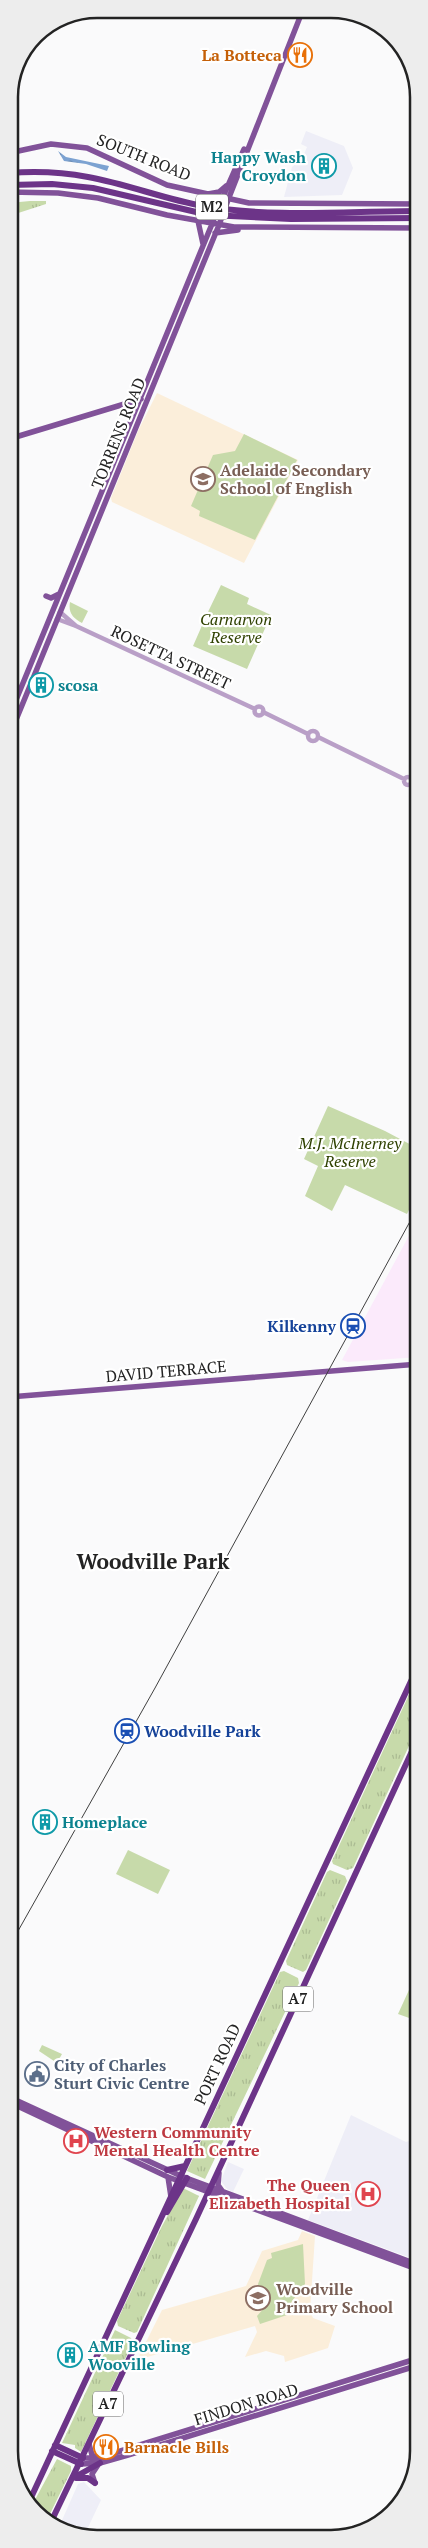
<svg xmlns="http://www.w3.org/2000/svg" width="428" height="2548" font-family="'PT Serif',serif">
<defs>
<pattern id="grass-tufts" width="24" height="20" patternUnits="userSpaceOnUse" patternTransform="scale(1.25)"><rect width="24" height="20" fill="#c7daaa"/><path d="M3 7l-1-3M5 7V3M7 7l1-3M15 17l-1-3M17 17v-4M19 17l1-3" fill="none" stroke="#abbb92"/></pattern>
<pattern id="water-ripples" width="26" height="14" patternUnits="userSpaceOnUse" patternTransform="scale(1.25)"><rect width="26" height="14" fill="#7ca2d1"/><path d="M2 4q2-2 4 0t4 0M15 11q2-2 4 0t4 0" fill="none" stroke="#6584a9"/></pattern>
</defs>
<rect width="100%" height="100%" fill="#fafafb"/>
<path fill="#eeeef7" d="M 306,131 L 344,146 L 353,168 L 342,195 L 284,197 L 292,167 L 302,159 L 307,147 L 301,144 Z
M 351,2115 L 406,2142 L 419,2138 L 419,2261 L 308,2220 Z
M 228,2162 L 244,2169 L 233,2192 L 227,2189 L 221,2181 Z
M 84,2482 L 101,2500 L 84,2536 L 74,2536 L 59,2527 L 78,2484 Z"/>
<path fill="#fbeafb" d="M 419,1217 L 419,1357 L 348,1362 L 342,1360 Z"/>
<path fill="#fbeeda" d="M 157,393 L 298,460 L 244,563 L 112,502 L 111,498 L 138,431 Z
M 302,2231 L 315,2236 L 310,2311 L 313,2318 L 335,2326 L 328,2348 L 285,2362 L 284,2356 L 266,2351 L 245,2357 L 257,2332 L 255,2326 L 137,2360 L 162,2310 L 246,2286 L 262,2251 L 298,2240 Z"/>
<path fill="url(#grass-tufts)" d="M 30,201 L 46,201 L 46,204 L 9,216 L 9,203 Z
M 419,1673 L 419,1724 L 353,1868 L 347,1870 L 333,1864 L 332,1861 Z
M 330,1870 L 345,1876 L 347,1881 L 306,1970 L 303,1972 L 287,1965 L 286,1961 L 327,1872 Z
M 284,1971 L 298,1978 L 299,1983 L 205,2179 L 187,2171 L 280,1972 Z
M 183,2188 L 199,2196 L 137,2332 L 134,2333 L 118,2326 L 117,2321 L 162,2226 Z
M 115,2330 L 131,2338 L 133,2342 L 81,2452 L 75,2448 L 75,2445 L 62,2443 Z
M 57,2459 L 71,2466 L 71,2471 L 47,2520 L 30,2509 Z"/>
<path fill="#c7daaa" d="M 335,12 L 354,12 L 398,39 L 401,46 L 398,52 L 371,25 Z
M 244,434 L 297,460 L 255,540 L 199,516 L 200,511 L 191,506 L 213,455 L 235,451 Z
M 221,585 L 249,598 L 247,604 L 271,615 L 247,669 L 193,646 L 204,621 L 209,623 L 212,617 L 207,614 Z
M 70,602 L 88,611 L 82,623 C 73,618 68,613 70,602 Z
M 328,1106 L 385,1131 L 419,1149 L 419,1190 L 407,1214 L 345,1185 L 332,1211 L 305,1196 L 318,1166 L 304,1159 Z
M 128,1850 L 170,1870 L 158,1894 L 116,1874 Z
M 419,1968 L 419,2018 L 412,2019 L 398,2014 Z
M 42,2045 L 62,2054 L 57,2063 L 39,2051 Z
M 303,2244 L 305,2284 L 286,2309 L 287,2315 L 260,2324 L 257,2316 L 265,2307 L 258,2284 L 267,2260 L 272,2258 L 271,2253 Z"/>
<path fill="url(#water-ripples)" d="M 58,151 L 66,157 L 109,166 L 107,171 L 86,164 L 64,161 Z"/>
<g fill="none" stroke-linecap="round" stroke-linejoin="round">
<path stroke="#b99fc7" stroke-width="4.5" d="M 60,612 L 76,626 L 255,709
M 57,619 L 76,626
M254.5 711a4.5 4.5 0 1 1 9 0a4.5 4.5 0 1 1-9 0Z
M 263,712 L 308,734
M308 736a5 5 0 1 1 10 0a5 5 0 1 1-10 0Z
M 318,737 L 404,779
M404 781a4 4 0 1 1 8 0a4 4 0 1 1-8 0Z"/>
<path stroke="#815299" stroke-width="5.5" d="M 9,153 L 51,144 L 87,148 L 167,185 L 249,203 L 419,204
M 9,192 L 58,193 L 98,198 L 167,215 L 234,227 L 419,228
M 208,194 L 219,192 L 226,186
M 222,199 L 244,149
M 228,200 L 302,12
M 198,221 L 203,244
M 215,233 L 238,230
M 9,439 L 141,399
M 46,596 L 51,598 L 59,594
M 9,717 L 212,224
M 9,737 L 219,225
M 9,1397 L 419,1364
M 9,2097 L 181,2176 L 419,2265
M 9,2102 L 168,2177 L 419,2270
M 219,2173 L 218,2185 L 223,2192
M 168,2177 L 171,2197
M 89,2444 L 92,2455 L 98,2458
M 83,2458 L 98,2458 L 419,2358
M 81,2464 L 100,2463 L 128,2455 L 419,2365
M 95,2483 L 92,2474 L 98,2465"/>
<path stroke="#6c3488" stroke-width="6" d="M 9,173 C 35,171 62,172 88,177 C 127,184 164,199 203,206 C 275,218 347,211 419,211
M 9,185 L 52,184 L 93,188 L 209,215 L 291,219 L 419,218
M 167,2170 L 185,2166
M 167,2212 L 187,2178
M 55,2445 L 83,2458
M 52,2451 L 81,2464
M 75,2477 L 100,2463
M 76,2478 L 88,2478 L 95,2483
M 28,2504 L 419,1664
M 51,2522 L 196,2219 L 419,1736"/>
<path stroke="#404040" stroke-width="1" d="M 9,1947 L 155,1688 L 419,1205"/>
<path stroke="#815299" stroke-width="5.5" d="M 212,224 L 222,199
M 219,225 L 228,200"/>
</g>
<defs>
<symbol id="restaurant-ring" viewBox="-11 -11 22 22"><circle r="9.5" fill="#fff" stroke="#e8710a" stroke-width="1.5"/><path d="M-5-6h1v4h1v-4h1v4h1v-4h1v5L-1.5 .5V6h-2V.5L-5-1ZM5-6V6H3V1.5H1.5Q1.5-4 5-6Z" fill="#e8710a"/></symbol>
<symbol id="building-ring" viewBox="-11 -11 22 22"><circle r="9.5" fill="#fff" stroke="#0f9aa8" stroke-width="1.5"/><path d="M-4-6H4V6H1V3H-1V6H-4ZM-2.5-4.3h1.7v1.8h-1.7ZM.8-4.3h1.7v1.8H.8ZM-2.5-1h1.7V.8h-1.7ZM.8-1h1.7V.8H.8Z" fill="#0f9aa8"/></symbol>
<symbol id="school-ring" viewBox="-11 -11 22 22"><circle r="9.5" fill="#fff" stroke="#8d6e63" stroke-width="1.5"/><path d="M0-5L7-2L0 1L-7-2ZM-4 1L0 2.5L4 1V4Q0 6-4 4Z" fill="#8d6e63"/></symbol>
<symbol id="station-ring" viewBox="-11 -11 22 22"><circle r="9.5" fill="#fff" stroke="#1a4fb4" stroke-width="1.5"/><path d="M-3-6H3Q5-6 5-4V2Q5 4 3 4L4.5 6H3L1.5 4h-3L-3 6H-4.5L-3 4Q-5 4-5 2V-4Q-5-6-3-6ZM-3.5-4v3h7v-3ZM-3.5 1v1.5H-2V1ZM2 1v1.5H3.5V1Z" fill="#1a4fb4"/></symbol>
<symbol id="civic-ring" viewBox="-11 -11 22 22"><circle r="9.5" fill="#fff" stroke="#5c6f8a" stroke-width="1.5"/><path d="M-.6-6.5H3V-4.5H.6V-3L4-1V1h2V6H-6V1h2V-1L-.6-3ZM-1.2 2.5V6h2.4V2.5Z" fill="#5c6f8a"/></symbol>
<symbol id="hospital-ring" viewBox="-11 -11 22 22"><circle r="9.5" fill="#fff" stroke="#e0444e" stroke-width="1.5"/><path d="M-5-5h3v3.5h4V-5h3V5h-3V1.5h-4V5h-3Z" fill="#e0444e"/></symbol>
</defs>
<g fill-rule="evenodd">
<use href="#restaurant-ring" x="286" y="41" width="28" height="28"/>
<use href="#building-ring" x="310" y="152" width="28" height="28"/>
<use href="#school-ring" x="189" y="465" width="28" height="28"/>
<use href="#building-ring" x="27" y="671" width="28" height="28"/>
<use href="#station-ring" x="339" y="1312" width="28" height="28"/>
<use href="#station-ring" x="113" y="1717" width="28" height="28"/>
<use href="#building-ring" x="31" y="1808" width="28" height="28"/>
<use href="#civic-ring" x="23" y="2060" width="28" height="28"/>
<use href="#hospital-ring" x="62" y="2127" width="28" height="28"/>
<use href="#hospital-ring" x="354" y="2180" width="28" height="28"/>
<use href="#school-ring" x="244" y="2284" width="28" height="28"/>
<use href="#building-ring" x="56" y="2341" width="28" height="28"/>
<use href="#restaurant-ring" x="92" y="2433" width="28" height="28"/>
</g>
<g text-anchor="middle" stroke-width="4.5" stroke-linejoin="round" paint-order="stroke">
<g fill="#fff" stroke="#656565" stroke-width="1">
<rect x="196" y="194.5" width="32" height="25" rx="4"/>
<rect x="283" y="1986.5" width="30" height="25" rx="4"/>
<rect x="93" y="2391.5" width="30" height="25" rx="4"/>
</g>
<g font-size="15" font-weight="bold" fill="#232323">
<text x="212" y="212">M2</text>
<text x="298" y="2004">A7</text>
<text x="108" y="2409">A7</text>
</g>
<g font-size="16" font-weight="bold" fill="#c56008" stroke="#fff" text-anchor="end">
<text x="282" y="61">La Botteca</text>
<text x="124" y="2453" text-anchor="start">Barnacle Bills</text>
</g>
<g font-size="16" fill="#232323" stroke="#fff">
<text transform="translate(144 157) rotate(22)" y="6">SOUTH ROAD</text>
<text transform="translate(118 433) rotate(-68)" y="6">TORRENS ROAD</text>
<text transform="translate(171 657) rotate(25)" y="6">ROSETTA STREET</text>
<text transform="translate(166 1371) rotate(-5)" y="6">DAVID TERRACE</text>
<text transform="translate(217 2064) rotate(-65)" y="6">PORT ROAD</text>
<text transform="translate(246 2404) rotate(-17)" y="6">FINDON ROAD</text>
</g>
<g font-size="16" font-weight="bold" fill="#0d838f" stroke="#fff" text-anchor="start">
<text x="306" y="163" text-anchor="end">Happy Wash<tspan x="306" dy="18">Croydon</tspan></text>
<text x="58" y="691">scosa</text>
<text x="62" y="1828">Homeplace</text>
<text x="88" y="2352">AMF Bowling<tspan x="88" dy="18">Wooville</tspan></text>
</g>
<g font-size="16" font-weight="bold" fill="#785e54" stroke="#fff" text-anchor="start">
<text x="220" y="476">Adelaide Secondary<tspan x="220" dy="18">School of English</tspan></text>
<text x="276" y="2295">Woodville<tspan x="276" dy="18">Primary School</tspan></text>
</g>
<g font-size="16" font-style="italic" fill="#2f4100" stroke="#fff">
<text x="236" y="625">Carnarvon<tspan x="236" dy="18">Reserve</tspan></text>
<text x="350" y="1149">M.J. McInerney<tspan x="350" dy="18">Reserve</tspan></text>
</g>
<g font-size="16" font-weight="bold" fill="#164399" stroke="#fff" text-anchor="end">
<text x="336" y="1332">Kilkenny</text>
<text x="144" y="1737" text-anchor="start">Woodville Park</text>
</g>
<g font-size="16" font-weight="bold" fill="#4e5e75" stroke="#fff" text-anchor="start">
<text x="54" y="2071">City of Charles<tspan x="54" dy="18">Sturt Civic Centre</tspan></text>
</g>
<g font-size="16" font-weight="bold" fill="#be3a42" stroke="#fff" text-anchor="start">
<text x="94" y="2138">Western Community<tspan x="94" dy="18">Mental Health Centre</tspan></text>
<text x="350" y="2191" text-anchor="end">The Queen<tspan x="350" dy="18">Elizabeth Hospital</tspan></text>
</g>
<g font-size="21" font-weight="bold" fill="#232323" stroke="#fff">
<text x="153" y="1569">Woodville Park</text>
</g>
</g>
<path d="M0 0H428V2548H0ZM97 18H331A79 79 0 0 1 410 97V2451A79 79 0 0 1 331 2530H97A79 79 0 0 1 18 2451V97A79 79 0 0 1 97 18Z" fill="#ededed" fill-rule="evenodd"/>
<path fill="none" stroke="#232323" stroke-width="2.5" d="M97 18H331A79 79 0 0 1 410 97V2451A79 79 0 0 1 331 2530H97A79 79 0 0 1 18 2451V97A79 79 0 0 1 97 18Z"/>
</svg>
